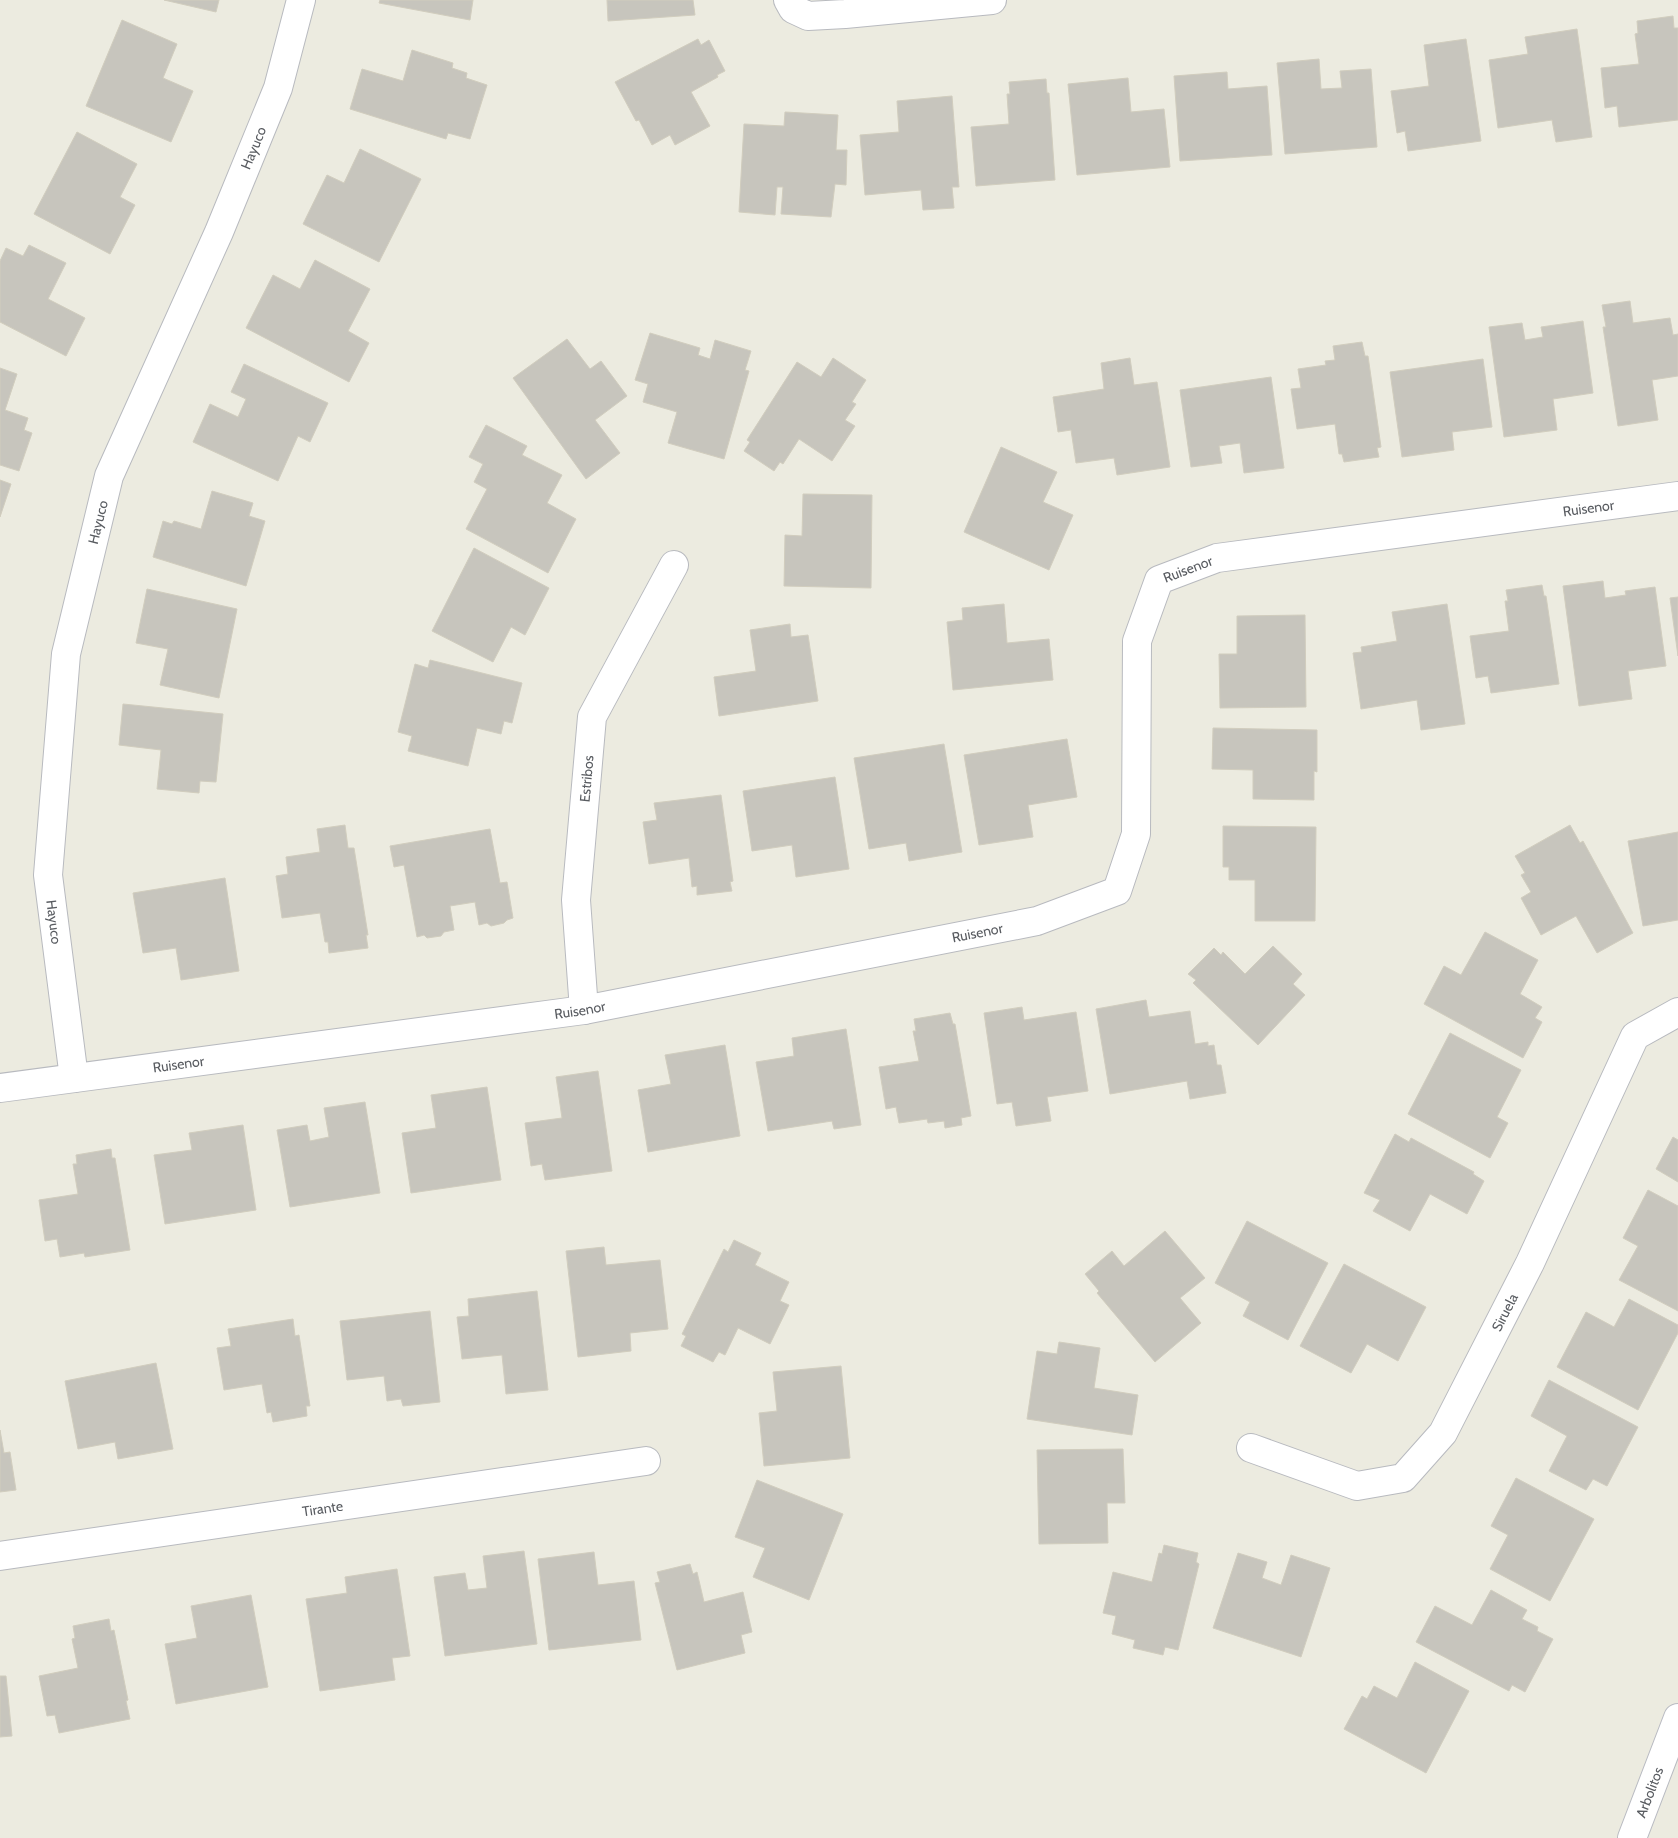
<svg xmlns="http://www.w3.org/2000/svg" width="1678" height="1838" font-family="Cabin,sans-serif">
<rect width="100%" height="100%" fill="#ecebe0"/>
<path fill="#c7c5bd" stroke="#d1cdbe" d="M 164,0 L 219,0 L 216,12 Z
M 380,0 L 473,0 L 470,20 L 379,3 Z
M 607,0 L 693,0 L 695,15 L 608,21 Z
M 1673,16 L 1674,28 L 1678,28 L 1678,120 L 1619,127 L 1617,106 L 1605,108 L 1601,68 L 1639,64 L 1635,34 L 1638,33 L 1637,21 Z
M 122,20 L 177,44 L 163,78 L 193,91 L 171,142 L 86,106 Z
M 1577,29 L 1592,137 L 1556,142 L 1552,120 L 1498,128 L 1489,60 L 1528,54 L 1525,37 Z
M 698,39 L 701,45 L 709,40 L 725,71 L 717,75 L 718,77 L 691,92 L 710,126 L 675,145 L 670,135 L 652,145 L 639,120 L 636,121 L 615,82 Z
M 1466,39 L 1481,141 L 1408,151 L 1405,131 L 1397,133 L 1391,91 L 1429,86 L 1424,45 Z
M 412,50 L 453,63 L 452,68 L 467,73 L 466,78 L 487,85 L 470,139 L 448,133 L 446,139 L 350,109 L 362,69 L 403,81 Z
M 1319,59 L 1321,89 L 1342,88 L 1340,71 L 1371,69 L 1377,147 L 1285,154 L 1277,63 Z
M 1227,72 L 1228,89 L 1267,86 L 1272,155 L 1180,161 L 1174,76 Z
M 1128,78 L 1131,112 L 1164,109 L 1170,167 L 1077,175 L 1068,84 Z
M 1046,79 L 1047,93 L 1049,93 L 1055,180 L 976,186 L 971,127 L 1009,124 L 1007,94 L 1010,94 L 1009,82 Z
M 952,96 L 959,187 L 952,187 L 954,208 L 923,210 L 921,190 L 865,195 L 860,135 L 899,132 L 897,101 Z
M 785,112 L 838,115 L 836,150 L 847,150 L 846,185 L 835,184 L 831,217 L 781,214 L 783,187 L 777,187 L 775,215 L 739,212 L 744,124 L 784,126 Z
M 77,132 L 137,164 L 120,197 L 135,205 L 110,254 L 34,214 Z
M 360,149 L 421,179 L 379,262 L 303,224 L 327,175 L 344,183 Z
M 29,245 L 66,263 L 48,299 L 85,318 L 66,356 L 0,322 L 0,261 L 6,248 L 23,256 Z
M 315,260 L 370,289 L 348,331 L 369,343 L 349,382 L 246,328 L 273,275 L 300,289 Z
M 1630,301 L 1633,323 L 1670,318 L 1673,335 L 1678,334 L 1678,376 L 1652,380 L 1658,420 L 1618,426 L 1603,327 L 1606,327 L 1602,305 Z
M 1583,321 L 1593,393 L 1553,399 L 1557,430 L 1504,437 L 1489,327 L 1522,323 L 1525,340 L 1543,337 L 1541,327 Z
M 650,333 L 700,348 L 698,355 L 710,359 L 715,340 L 751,351 L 745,370 L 749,371 L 724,459 L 668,443 L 677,412 L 643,402 L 648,384 L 635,380 Z
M 567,339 L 590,369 L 601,361 L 627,396 L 595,420 L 620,453 L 586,479 L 513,378 Z
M 1362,342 L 1365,356 L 1368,356 L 1381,447 L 1377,448 L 1379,457 L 1344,462 L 1342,454 L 1339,454 L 1335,424 L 1297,429 L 1291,389 L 1301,388 L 1298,369 L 1326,365 L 1325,361 L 1335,360 L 1333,346 Z
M 833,358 L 866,380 L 852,402 L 856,404 L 845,420 L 855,426 L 832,461 L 799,439 L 783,464 L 780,462 L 774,471 L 744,451 L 750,442 L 747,440 L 797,362 L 821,377 Z
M 1130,358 L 1134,385 L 1157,382 L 1170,467 L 1117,475 L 1114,458 L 1076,463 L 1071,430 L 1058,432 L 1053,397 L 1104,389 L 1101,363 Z
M 1483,359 L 1492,427 L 1452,432 L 1454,450 L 1402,457 L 1390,372 Z
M 244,364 L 328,403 L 310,442 L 298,436 L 278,481 L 193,442 L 210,404 L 238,417 L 246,399 L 231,392 Z
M 0,368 L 17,374 L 5,410 L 28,418 L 24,430 L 32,433 L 19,471 L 0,465 Z
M 1271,377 L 1284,468 L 1244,473 L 1240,443 L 1219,446 L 1222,463 L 1191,467 L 1180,390 Z
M 486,425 L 527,446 L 522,455 L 562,475 L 547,503 L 576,519 L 548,573 L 466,529 L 487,489 L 474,482 L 483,464 L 469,457 Z
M 1001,447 L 1057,472 L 1043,502 L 1073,515 L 1049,570 L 964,532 Z
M 0,480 L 11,484 L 0,517 Z
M 212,491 L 253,503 L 249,516 L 265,521 L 246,586 L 153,557 L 163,521 L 172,524 L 174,521 L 201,529 Z
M 803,494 L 872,495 L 871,588 L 784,586 L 785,535 L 802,536 Z
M 474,548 L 549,588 L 525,635 L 511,627 L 493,662 L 432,631 Z
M 1603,581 L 1605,598 L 1626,595 L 1625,591 L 1655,587 L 1666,666 L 1628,671 L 1632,699 L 1579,706 L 1563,586 Z
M 1542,585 L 1544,596 L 1546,596 L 1559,684 L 1491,693 L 1488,676 L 1476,678 L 1470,636 L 1509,631 L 1505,601 L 1508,601 L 1506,590 Z
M 147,589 L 237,609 L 219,698 L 160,685 L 168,649 L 136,643 Z
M 1678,597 L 1678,656 L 1670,598 Z
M 1004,604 L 1007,643 L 1049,639 L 1053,680 L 953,690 L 947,622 L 963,620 L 962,608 Z
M 1447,604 L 1465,724 L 1421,730 L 1417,700 L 1361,709 L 1353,653 L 1362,652 L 1361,647 L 1397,641 L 1392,612 Z
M 1305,615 L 1306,707 L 1220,708 L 1219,654 L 1237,654 L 1237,616 Z
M 790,624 L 791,637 L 808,635 L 818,701 L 719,716 L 714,677 L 756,671 L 750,630 Z
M 430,660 L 522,683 L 512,723 L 504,721 L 501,734 L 477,728 L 468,766 L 408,751 L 412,736 L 398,732 L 415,664 L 428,668 Z
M 123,704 L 223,714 L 216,782 L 200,781 L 199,793 L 157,789 L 161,750 L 119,745 Z
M 1213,728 L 1317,730 L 1317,772 L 1314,771 L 1314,800 L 1253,799 L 1253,770 L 1212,769 Z
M 1067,739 L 1077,797 L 1028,805 L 1033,837 L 979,845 L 964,755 Z
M 944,744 L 962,852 L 909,861 L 906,843 L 869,849 L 854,758 Z
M 835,777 L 849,869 L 796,877 L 792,845 L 752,851 L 743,791 Z
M 721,795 L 733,881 L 730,882 L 732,891 L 697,895 L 697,886 L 692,887 L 689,858 L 649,864 L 643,822 L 657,820 L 654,803 Z
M 345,825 L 348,848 L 354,848 L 368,935 L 366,935 L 368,948 L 329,953 L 328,942 L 325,942 L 320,913 L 282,918 L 276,876 L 288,874 L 286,857 L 320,852 L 317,829 Z
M 1570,825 L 1580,843 L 1583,841 L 1633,933 L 1597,953 L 1576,916 L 1541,935 L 1521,898 L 1531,892 L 1521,875 L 1525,873 L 1515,856 Z
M 1223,826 L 1316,827 L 1315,921 L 1255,921 L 1255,880 L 1229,880 L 1229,867 L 1223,867 Z
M 490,829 L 500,883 L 507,882 L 513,918 L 507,920 L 504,923 L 491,926 L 487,923 L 479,925 L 475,902 L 450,906 L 454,930 L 444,932 L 441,936 L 427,938 L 424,935 L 417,937 L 404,865 L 394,867 L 390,846 Z
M 1678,832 L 1678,920 L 1643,926 L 1628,841 Z
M 225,878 L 239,971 L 181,980 L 176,948 L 143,953 L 133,893 Z
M 1485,932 L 1538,960 L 1520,994 L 1542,1007 L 1535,1018 L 1542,1022 L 1523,1058 L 1424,1004 L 1444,966 L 1461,975 Z
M 1273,946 L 1302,974 L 1293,984 L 1305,995 L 1258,1045 L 1193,983 L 1196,980 L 1188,974 L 1214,948 L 1221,955 L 1223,952 L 1245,974 Z
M 1146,1000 L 1149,1017 L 1190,1011 L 1195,1044 L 1208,1042 L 1208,1046 L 1214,1045 L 1217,1065 L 1221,1065 L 1226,1093 L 1190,1099 L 1187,1081 L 1110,1094 L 1096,1009 Z
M 1022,1007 L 1024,1020 L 1076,1012 L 1088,1091 L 1047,1097 L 1051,1121 L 1016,1126 L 1012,1102 L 997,1104 L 984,1013 Z
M 950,1013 L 953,1024 L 955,1024 L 971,1116 L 961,1118 L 962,1125 L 945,1128 L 944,1121 L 928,1123 L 927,1119 L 899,1123 L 896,1107 L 886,1109 L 879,1067 L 919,1061 L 913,1031 L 916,1031 L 914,1019 Z
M 846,1029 L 861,1125 L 834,1129 L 832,1121 L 768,1131 L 756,1062 L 794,1056 L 792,1038 Z
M 1450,1033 L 1521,1070 L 1497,1117 L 1508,1123 L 1490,1158 L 1408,1114 Z
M 725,1045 L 740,1136 L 648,1152 L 638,1090 L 671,1084 L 665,1055 Z
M 598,1071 L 612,1171 L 545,1180 L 542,1164 L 531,1166 L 525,1123 L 562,1118 L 556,1077 Z
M 487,1087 L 501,1180 L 411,1193 L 402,1133 L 436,1128 L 431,1095 Z
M 365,1102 L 380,1193 L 290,1207 L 277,1130 L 307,1125 L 310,1141 L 329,1137 L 324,1108 Z
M 243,1125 L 256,1210 L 165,1224 L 154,1155 L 192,1150 L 189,1133 Z
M 1395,1134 L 1409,1142 L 1411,1138 L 1474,1172 L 1473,1174 L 1484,1181 L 1467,1214 L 1430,1194 L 1410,1231 L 1373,1211 L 1380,1200 L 1364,1193 Z
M 1673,1137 L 1678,1140 L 1678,1182 L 1656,1169 Z
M 111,1149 L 112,1158 L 115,1158 L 130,1250 L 85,1257 L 84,1253 L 60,1257 L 57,1239 L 45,1241 L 39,1200 L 78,1194 L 73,1164 L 77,1164 L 76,1155 Z
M 1648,1190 L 1678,1206 L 1678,1311 L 1619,1280 L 1638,1246 L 1623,1238 Z
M 1247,1221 L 1328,1263 L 1288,1340 L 1243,1316 L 1250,1302 L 1215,1283 Z
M 1165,1231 L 1205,1278 L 1180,1298 L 1201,1323 L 1155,1362 L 1097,1293 L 1099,1291 L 1085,1274 L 1112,1251 L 1124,1266 Z
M 734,1240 L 761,1253 L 755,1265 L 789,1282 L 780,1301 L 789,1305 L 770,1344 L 738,1328 L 725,1355 L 719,1352 L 713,1362 L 681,1346 L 686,1336 L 682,1334 L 724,1249 L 728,1252 Z
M 604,1247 L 606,1265 L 660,1260 L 668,1329 L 630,1333 L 631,1351 L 578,1357 L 566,1251 Z
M 1344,1264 L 1426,1307 L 1398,1361 L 1367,1344 L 1351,1373 L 1300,1346 Z
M 537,1291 L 548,1390 L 506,1394 L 502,1355 L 462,1359 L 457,1317 L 469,1316 L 468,1299 Z
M 1629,1299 L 1678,1325 L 1678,1333 L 1638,1410 L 1557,1367 L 1586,1312 L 1614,1327 Z
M 430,1311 L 440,1402 L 403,1406 L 401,1399 L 387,1401 L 384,1376 L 347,1380 L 340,1321 Z
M 293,1319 L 295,1336 L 299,1335 L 310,1406 L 306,1406 L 307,1416 L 273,1422 L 271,1412 L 267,1413 L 262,1384 L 224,1390 L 217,1348 L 231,1346 L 228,1329 Z
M 1059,1342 L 1100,1348 L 1094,1388 L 1138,1395 L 1132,1435 L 1027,1419 L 1037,1351 L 1057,1354 Z
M 156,1363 L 173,1449 L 118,1459 L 115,1442 L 78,1449 L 65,1381 Z
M 841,1366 L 850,1458 L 764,1466 L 759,1413 L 777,1411 L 773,1372 Z
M 1549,1380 L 1638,1427 L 1607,1486 L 1593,1479 L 1586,1490 L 1549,1471 L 1567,1436 L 1531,1416 Z
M 0,1430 L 4,1453 L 10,1452 L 16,1490 L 0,1492 Z
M 1123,1449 L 1125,1503 L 1107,1503 L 1108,1543 L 1039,1544 L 1037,1450 Z
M 1516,1478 L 1594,1519 L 1550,1601 L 1490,1569 L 1508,1535 L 1491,1526 Z
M 757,1480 L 843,1514 L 809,1600 L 753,1577 L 765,1548 L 735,1537 Z
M 1164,1545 L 1198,1553 L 1196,1562 L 1199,1564 L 1178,1650 L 1165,1647 L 1163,1655 L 1133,1648 L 1135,1640 L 1112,1634 L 1116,1616 L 1103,1613 L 1113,1572 L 1152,1582 L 1159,1553 L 1162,1554 Z
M 524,1551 L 537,1644 L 445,1656 L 434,1577 L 465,1573 L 468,1590 L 487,1588 L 483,1556 Z
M 594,1552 L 598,1585 L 634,1581 L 641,1640 L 549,1650 L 538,1559 Z
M 1238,1553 L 1267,1562 L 1262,1578 L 1281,1585 L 1291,1555 L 1330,1568 L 1301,1657 L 1213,1628 Z
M 690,1564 L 693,1574 L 697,1572 L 704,1602 L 743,1592 L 752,1632 L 741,1635 L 745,1653 L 677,1670 L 655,1583 L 660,1582 L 657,1572 Z
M 397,1569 L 410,1656 L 392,1658 L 395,1680 L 320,1691 L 306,1599 L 347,1593 L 345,1577 Z
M 1491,1590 L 1527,1610 L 1522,1619 L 1538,1627 L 1537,1631 L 1553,1639 L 1525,1692 L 1512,1685 L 1509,1691 L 1416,1642 L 1435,1606 L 1472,1625 Z
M 251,1595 L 268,1687 L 176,1704 L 165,1644 L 197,1638 L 191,1606 Z
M 109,1619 L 111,1631 L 114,1630 L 128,1700 L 126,1701 L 130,1719 L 59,1733 L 55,1715 L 47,1716 L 39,1676 L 78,1668 L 72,1639 L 75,1638 L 73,1626 Z
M 1415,1662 L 1469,1691 L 1426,1773 L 1344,1729 L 1362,1696 L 1367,1699 L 1374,1686 L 1397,1698 Z
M 0,1676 L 6,1676 L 12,1736 L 0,1737 Z"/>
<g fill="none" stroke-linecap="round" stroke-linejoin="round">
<defs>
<g id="street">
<path d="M 788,0 L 793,9 L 808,16 L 845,14 L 992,0"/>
<path id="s1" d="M 584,1010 L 576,900 L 592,717 L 674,565"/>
<path id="s2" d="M 74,1078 L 48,875 L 66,654 L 109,476 L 219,232 L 278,88 L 301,0"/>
<path id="s3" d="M 0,1088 L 584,1010 L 1037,921 L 1117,891 L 1136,834 L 1137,641 L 1159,580 L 1217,558 L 1678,496"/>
<path id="s4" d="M 1251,1448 L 1357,1486 L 1403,1478 L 1443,1433 L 1530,1263 L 1635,1036 L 1678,1012"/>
<path id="s5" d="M 0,1556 L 646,1461"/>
</g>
<g id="secondary">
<path id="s6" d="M 1632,1838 L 1678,1718"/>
</g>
</defs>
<use href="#street" stroke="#b8babf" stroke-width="30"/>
<use href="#secondary" stroke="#b9bbc2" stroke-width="30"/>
<use href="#street" stroke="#fff" stroke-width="28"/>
<use href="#secondary" stroke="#fff" stroke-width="28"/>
</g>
<g text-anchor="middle" stroke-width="4" stroke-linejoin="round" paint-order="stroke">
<g font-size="14" fill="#595c61" stroke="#fff">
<text dy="5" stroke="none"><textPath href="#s2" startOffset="968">Hayuco</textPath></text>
<text dy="5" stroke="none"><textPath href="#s3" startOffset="1891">Ruisenor</textPath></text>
<text dy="5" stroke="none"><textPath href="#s2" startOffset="562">Hayuco</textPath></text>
<text dy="5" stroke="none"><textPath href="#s3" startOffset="1485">Ruisenor</textPath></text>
<text dy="5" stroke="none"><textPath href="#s1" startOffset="232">Estribos</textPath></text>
<text transform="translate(54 922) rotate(83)" y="5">Hayuco</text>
<text dy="5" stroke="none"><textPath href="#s3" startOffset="990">Ruisenor</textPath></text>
<text dy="5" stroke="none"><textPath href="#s3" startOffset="585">Ruisenor</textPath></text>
<text dy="5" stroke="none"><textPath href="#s3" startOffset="180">Ruisenor</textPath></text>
<text dy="5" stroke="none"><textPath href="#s4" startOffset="355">Siruela</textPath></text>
<text dy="5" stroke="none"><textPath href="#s5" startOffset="326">Tirante</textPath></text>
<text dy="5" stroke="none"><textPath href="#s6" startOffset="49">Arbolitos</textPath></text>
</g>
</g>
</svg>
